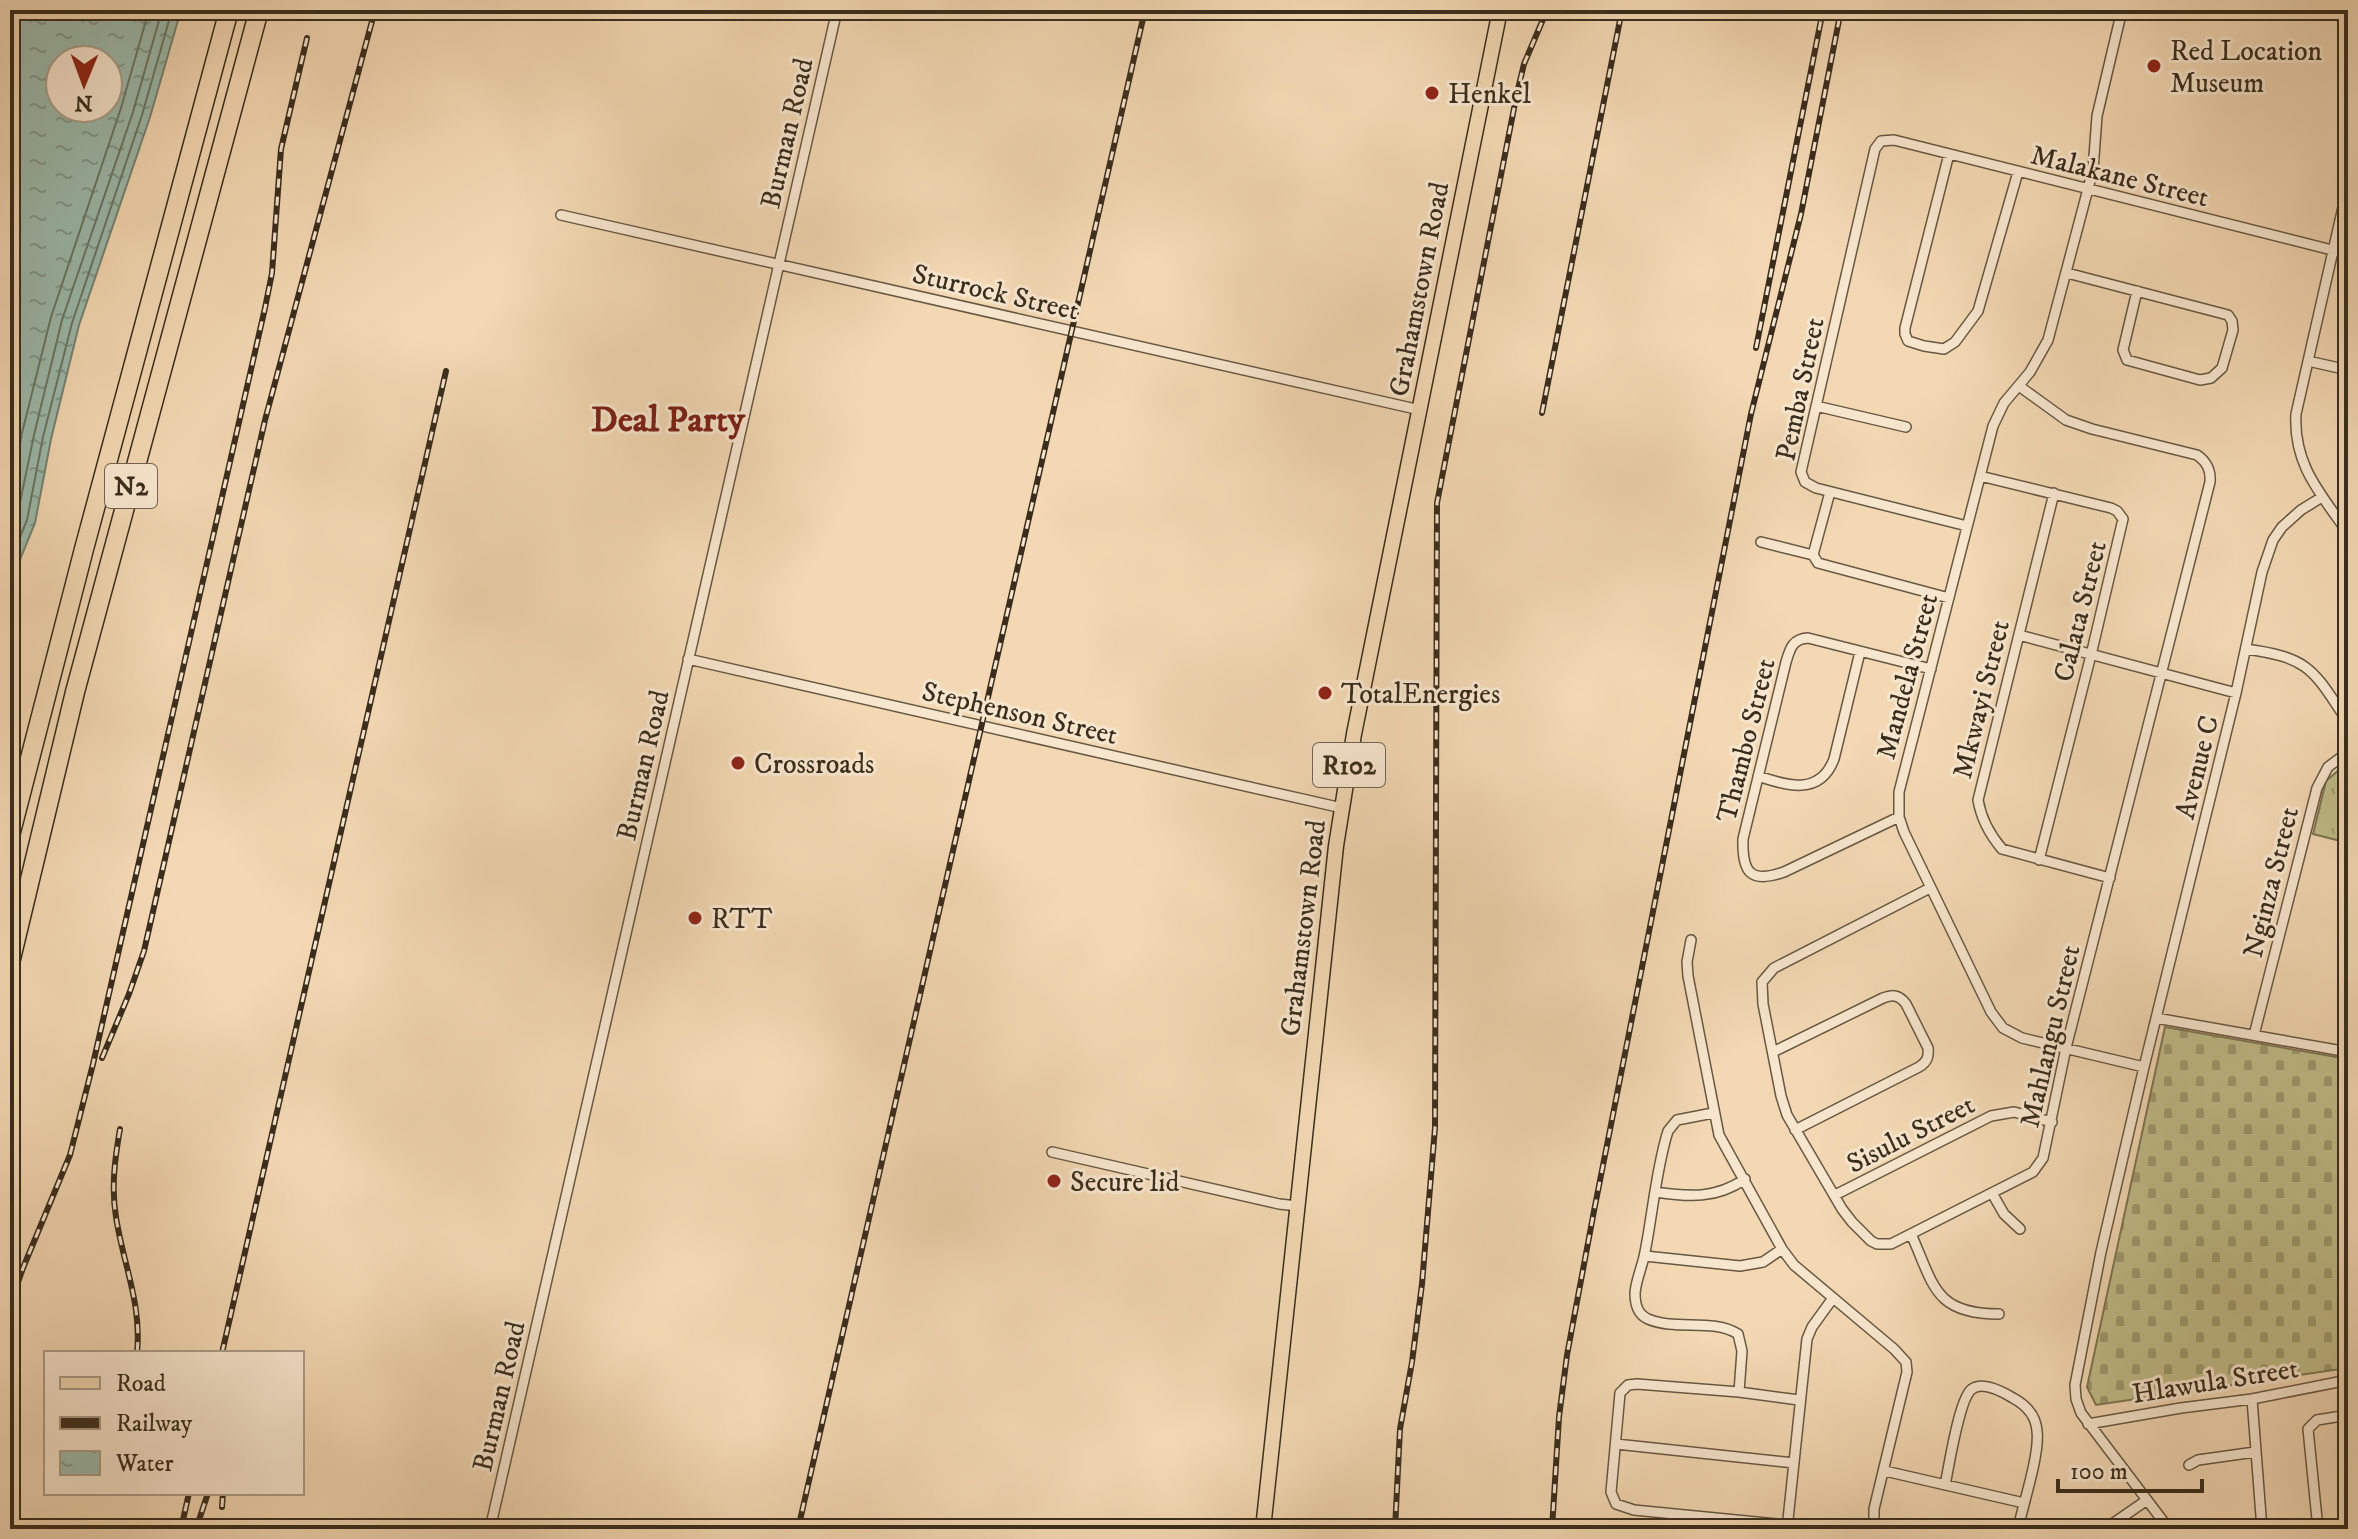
<svg xmlns="http://www.w3.org/2000/svg" width="2358" height="1539" font-family="'IM FELL DW Pica',serif">
<defs>
<pattern id="cemetery-stones" width="16" height="16" patternUnits="userSpaceOnUse" patternTransform="scale(2)"><rect width="16" height="16" fill="#c0bd89"/><path d="M2 7V4a2 2 0 0 1 4 0v3zM10 15v-3a2 2 0 0 1 4 0v3z" fill="#9d9a6f"/></pattern>
<pattern id="park-tufts" width="24" height="20" patternUnits="userSpaceOnUse" patternTransform="scale(2)"><rect width="24" height="20" fill="#c0bd89"/><path d="M3 7l-1-3M5 7V3M7 7l1-3M15 17l-1-3M17 17v-4M19 17l1-3" fill="none" stroke="#9d9a6f"/></pattern>
<pattern id="water-ripples" width="26" height="14" patternUnits="userSpaceOnUse" patternTransform="scale(2)"><rect width="26" height="14" fill="#9bbaac"/><path d="M2 4q2-2 4 0t4 0M15 11q2-2 4 0t4 0" fill="none" stroke="#7f988b"/></pattern>
</defs>
<rect width="100%" height="100%" fill="#f3d8b3"/>
<filter id="stains"><feTurbulence type="fractalNoise" baseFrequency=".0025" numOctaves="4"/><feColorMatrix values="0 0 0 0 .2 0 0 0 0 .09 0 0 0 0 .02 0 0 0 .5 -.17"/></filter>
<radialGradient id="worn" r=".72"><stop offset=".6" stop-color="#630" stop-opacity="0"/><stop offset="1" stop-color="#630" stop-opacity=".3"/></radialGradient>
<path fill="url(#cemetery-stones)" stroke="#7d7553" stroke-width="2" d="M 2165,1027 L 2348,1059 L 2348,1368 L 2096,1405 L 2087,1387 Z"/>
<path fill="url(#park-tufts)" stroke="#7d7553" stroke-width="2" d="M 2348,762 L 2348,843 L 2313,834 L 2326,781 Z"/>
<path fill="url(#water-ripples)" stroke="#748273" stroke-width="2" fill-rule="evenodd" d="M 10,10 L 181,10 L 150,117 L 79,325 L 51,439 L 35,523 L 10,584 ZM 60,60 L 108,60 L 108,108 L 60,108 Z"/>
<g fill="none" stroke-linecap="round" stroke-linejoin="round">
<path stroke="#6a7464" stroke-width="2" d="M 10,493 L 22,433 L 51,317 L 121,108 L 149,10
M 10,536 L 17,517 L 34,435 L 62,320 L 133,112 L 162,10
M 10,562 L 27,520 L 43,437 L 72,323 L 142,115 L 172,10"/>
<defs>
<path id="minor" d="M 2122,10 L 2097,116 L 2093,170 L 2048,340 L 2030,372 L 2004,403 L 1993,426 L 1899,792 L 1899,817 L 1904,832 L 1991,1012 L 2003,1028 L 2022,1038 L 2144,1067
M 2315,10 L 2348,18
M 1949,154 L 1905,328 L 1905,334 L 1908,341 L 1924,346 L 1944,349 L 1955,342 L 1978,311 L 2018,172
M 2348,185 L 2296,414 C 2293,465 2321,494 2348,533
M 561,215 L 1420,410
M 2067,273 L 2228,315 L 2232,321 L 2233,330 L 2222,368 L 2211,378 L 2200,380 L 2127,360 L 2123,350 L 2137,291
M 2308,361 L 2348,370
M 1816,406 L 1906,427
M 1980,476 L 2111,508 L 2117,511 L 2123,519 L 2091,655 L 2039,860
M 1830,492 L 1813,555 L 1818,563 L 1949,598
M 2054,493 L 1978,800 C 1981,818 1991,836 2002,849 L 2110,878
M 1967,526 L 1816,488 L 1805,482 L 1801,472 L 1875,149 L 1881,141 L 1894,140 L 2348,254
M 1761,542 L 1813,555
M 2019,635 L 2236,693
M 2246,649 C 2311,658 2313,670 2348,722
M 688,659 L 1342,808
M 1758,776 C 1787,786 1820,796 1834,759 L 1860,652
M 1899,817 L 1784,872 C 1750,884 1742,872 1743,839 L 1786,662 C 1790,649 1792,639 1808,638 L 1931,669
M 1930,888 L 1774,968 L 1762,982 L 1763,1004 L 1781,1096 L 1787,1115 L 1842,1209 L 1852,1222 L 1871,1241 L 1877,1244 L 1891,1244 L 2033,1172 L 2043,1158 L 2066,1048 L 2210,482 C 2211,470 2207,462 2197,455 L 2092,429 L 2066,420 L 2019,386
M 1691,940 L 1687,962 L 1688,976 L 1719,1135 L 1782,1249 L 1794,1265 L 1894,1349 L 1906,1362 L 1907,1372 L 1874,1509 L 1874,1523 L 1877,1529
M 2156,1018 L 2348,1052
M 2254,1035 L 2317,788 L 2328,767 L 2348,752
M 1773,1052 L 1883,998 C 1893,994 1899,995 1906,1004 L 1928,1048 C 1929,1057 1927,1062 1919,1067 L 1795,1130
M 1713,1113 L 1677,1120 L 1668,1131 C 1656,1169 1653,1212 1645,1252 C 1643,1265 1636,1279 1635,1293 C 1635,1304 1637,1314 1648,1319 C 1676,1331 1713,1318 1738,1334 L 1742,1351 L 1739,1392
M 1052,1152 L 1279,1204 L 1298,1206
M 1656,1192 C 1689,1197 1716,1199 1745,1179
M 1992,1193 L 2004,1214 L 2020,1229
M 1835,1195 L 1991,1116 L 2014,1112 L 2052,1122
M 1911,1234 C 1934,1285 1934,1314 1999,1314
M 1645,1256 L 1740,1266 L 1763,1262 L 1782,1249
M 2252,1399 L 2262,1529
M 2088,1424 L 2181,1408 L 2252,1399 L 2348,1380
M 1616,1444 L 1794,1463
M 2189,1465 L 2198,1460 L 2255,1452
M 1885,1471 L 2024,1503
M 1945,1485 C 1949,1467 1959,1398 1972,1389 C 1983,1381 2003,1392 2013,1398 C 2026,1405 2036,1416 2037,1431 C 2040,1454 2023,1504 2018,1529
M 1787,1525 L 1634,1510 L 1616,1504 L 1611,1492 L 1620,1393 L 1628,1385 L 1637,1384 L 1739,1392 L 1799,1400
M 886,1526 L 899,1529
M 490,1529 L 837,10
M 1787,1529 L 1807,1339 L 1812,1327 L 1833,1298
M 2105,1529 L 2147,1500
M 2169,1529 L 2081,1413 L 2076,1399 L 2075,1385 L 2101,1252 L 2144,1067 L 2236,693 L 2262,572 L 2273,540 L 2282,527 L 2301,510 L 2322,497
M 2318,1529 L 2308,1429 L 2317,1420 L 2348,1415"/>
<path id="primary" d="M 1263,1529 L 1336,846 L 1354,734 L 1500,10"/>
<path id="motorway" d="M 10,836 L 84,549 L 229,10
M 10,963 L 75,692 L 259,10"/>
</defs>
<use href="#minor" stroke="#685842" stroke-width="12"/>
<use href="#primary" stroke="#3a2d1d" stroke-width="17"/>
<use href="#motorway" stroke="#3a2d1d" stroke-width="21"/>
<use href="#minor" stroke="#f7e6ce" stroke-width="9"/>
<use href="#primary" stroke="#f3d8b3" stroke-width="14"/>
<use href="#motorway" stroke="#f3d8b3" stroke-width="18"/>
<defs>
<path id="rail" d="M 1756,348 L 1823,10
M 1542,413 L 1622,10
M 102,1058 L 129,994 L 144,951 L 265,420 L 375,10
M 120,1129 C 115,1158 111,1187 116,1217 C 123,1264 142,1303 137,1353
M 10,1305 L 23,1268 L 70,1155 L 93,1064 L 265,308 L 272,273 L 281,149 L 307,38
M 222,1353 L 446,371
M 222,1507 L 223,1493
M 181,1529 L 189,1493
M 196,1529 L 208,1493
M 798,1529 L 1145,10
M 1395,1529 L 1400,1429 L 1412,1362 L 1422,1284 L 1435,1128 L 1437,503 L 1517,93 L 1524,64 L 1547,10
M 1552,1529 L 1559,1417 L 1567,1355 L 1594,1211 L 1751,414 L 1801,214 L 1841,10"/>
</defs>
<use href="#rail" stroke="#3a2d1d" stroke-width="6"/>
<use href="#rail" stroke="#f7e6ce" stroke-width="3" stroke-dasharray="9" stroke-linecap="butt"/>
</g>
<g fill="#8f2418" stroke="#f7e6ce" stroke-width="3">
<circle cx="2154" cy="66" r="8"/>
<circle cx="1432" cy="93" r="8"/>
<circle cx="1325" cy="693" r="8"/>
<circle cx="738" cy="763" r="8"/>
<circle cx="695" cy="918" r="8"/>
<circle cx="1054" cy="1181" r="8"/>
</g>
<g text-anchor="middle" stroke-width="6" stroke-linejoin="round" paint-order="stroke">
<g fill="#f7e6ce" stroke="#736452" stroke-width="2">
<rect x="105" y="464" width="52" height="44" rx="6"/>
<rect x="1313" y="743" width="72" height="44" rx="6"/>
</g>
<g font-size="26" font-weight="bold" fill="#3a2d1d">
<text x="131" y="495">N2</text>
<text x="1349" y="774">R102</text>
</g>
<g font-size="28" fill="#3a2d1d" stroke="#f7e6ce" text-anchor="start">
<text x="2170" y="60">Red Location<tspan x="2170" dy="32">Museum</tspan></text>
<text x="1448" y="103">Henkel</text>
<text x="1341" y="703">TotalEnergies</text>
<text x="754" y="773">Crossroads</text>
<text x="711" y="928">RTT</text>
<text x="1070" y="1191">Secure lid</text>
</g>
<g font-size="28" fill="#3a2d1d" stroke="#f7e6ce">
<text transform="translate(786 133) rotate(-77)" y="10">Burman Road</text>
<text transform="translate(2120 175) rotate(14)" y="10">Malakane Street</text>
<text transform="translate(1418 289) rotate(-79)" y="10">Grahamstown Road</text>
<text transform="translate(996 291) rotate(13)" y="10">Sturrock Street</text>
<text transform="translate(1799 389) rotate(-78)" y="10">Pemba Street</text>
<text transform="translate(2079 611) rotate(-76)" y="10">Calata Street</text>
<text transform="translate(1906 676) rotate(-75)" y="10">Mandela Street</text>
<text transform="translate(1980 699) rotate(-76)" y="10">Mkwayi Street</text>
<text transform="translate(1020 712) rotate(13)" y="10">Stephenson Street</text>
<text transform="translate(1745 740) rotate(-76)" y="10">Thambo Street</text>
<text transform="translate(642 765) rotate(-77)" y="10">Burman Road</text>
<text transform="translate(2196 767) rotate(-76)" y="10">Avenue C</text>
<text transform="translate(2270 882) rotate(-76)" y="10">Nginza Street</text>
<text transform="translate(1302 928) rotate(-83)" y="10">Grahamstown Road</text>
<text transform="translate(2049 1036) rotate(-77)" y="10">Mahlangu Street</text>
<text transform="translate(1910 1133) rotate(-27)" y="10">Sisulu Street</text>
<text transform="translate(2215 1380) rotate(-9)" y="10">Hlawula Street</text>
<text transform="translate(498 1396) rotate(-77)" y="10">Burman Road</text>
</g>
<g font-size="36" font-weight="bold" fill="#7a1f14" stroke="#f7e6ce">
<text x="668" y="431">Deal Party</text>
</g>
</g>
<rect width="2358" height="1539" fill="none" stroke="#f3d8b3" stroke-width="40"/>
<rect x="12" y="12" width="2334" height="1515" fill="none" stroke="#3a2d1d" stroke-width="4"/>
<rect x="20" y="20" width="2318" height="1499" fill="none" stroke="#3a2d1d" stroke-width="2"/>
<rect x="44" y="1351" width="260" height="144" fill="#f7e6ce" stroke="#ab9c87" stroke-width="2"/>
<rect x="60" y="1377" width="40" height="12" fill="#f3d8b3" stroke="#ab9c87" stroke-width="2"/>
<text x="116" y="1391" font-size="24" fill="#3a2d1d">Road</text>
<rect x="60" y="1417" width="40" height="12" fill="#3a2d1d" stroke="#ab9c87" stroke-width="2"/>
<text x="116" y="1431" font-size="24" fill="#3a2d1d">Railway</text>
<rect x="60" y="1451" width="40" height="24" fill="url(#water-ripples)" stroke="#ab9c87" stroke-width="2"/>
<text x="116" y="1471" font-size="24" fill="#3a2d1d">Water</text>
<g transform="translate(84 84) rotate(181)"><circle r="38" fill="#f7e6ce" stroke="#ab9c87" stroke-width="2"/>
<path d="M0-6L14 30L0 20L-14 30Z" fill="#8f2418"/>
<text y="-12" font-size="22" font-weight="bold" text-anchor="middle" fill="#3a2d1d">N</text>
</g>
<path d="M2058 1479v12h144v-12" fill="none" stroke="#3a2d1d" stroke-width="4"/>
<text x="2070" y="1479" font-size="24" fill="#3a2d1d" stroke="#f7e6ce" stroke-width="6" paint-order="stroke">100 m</text>
<rect width="100%" height="100%" filter="url(#stains)"/>
<rect width="100%" height="100%" fill="url(#worn)"/>
</svg>
